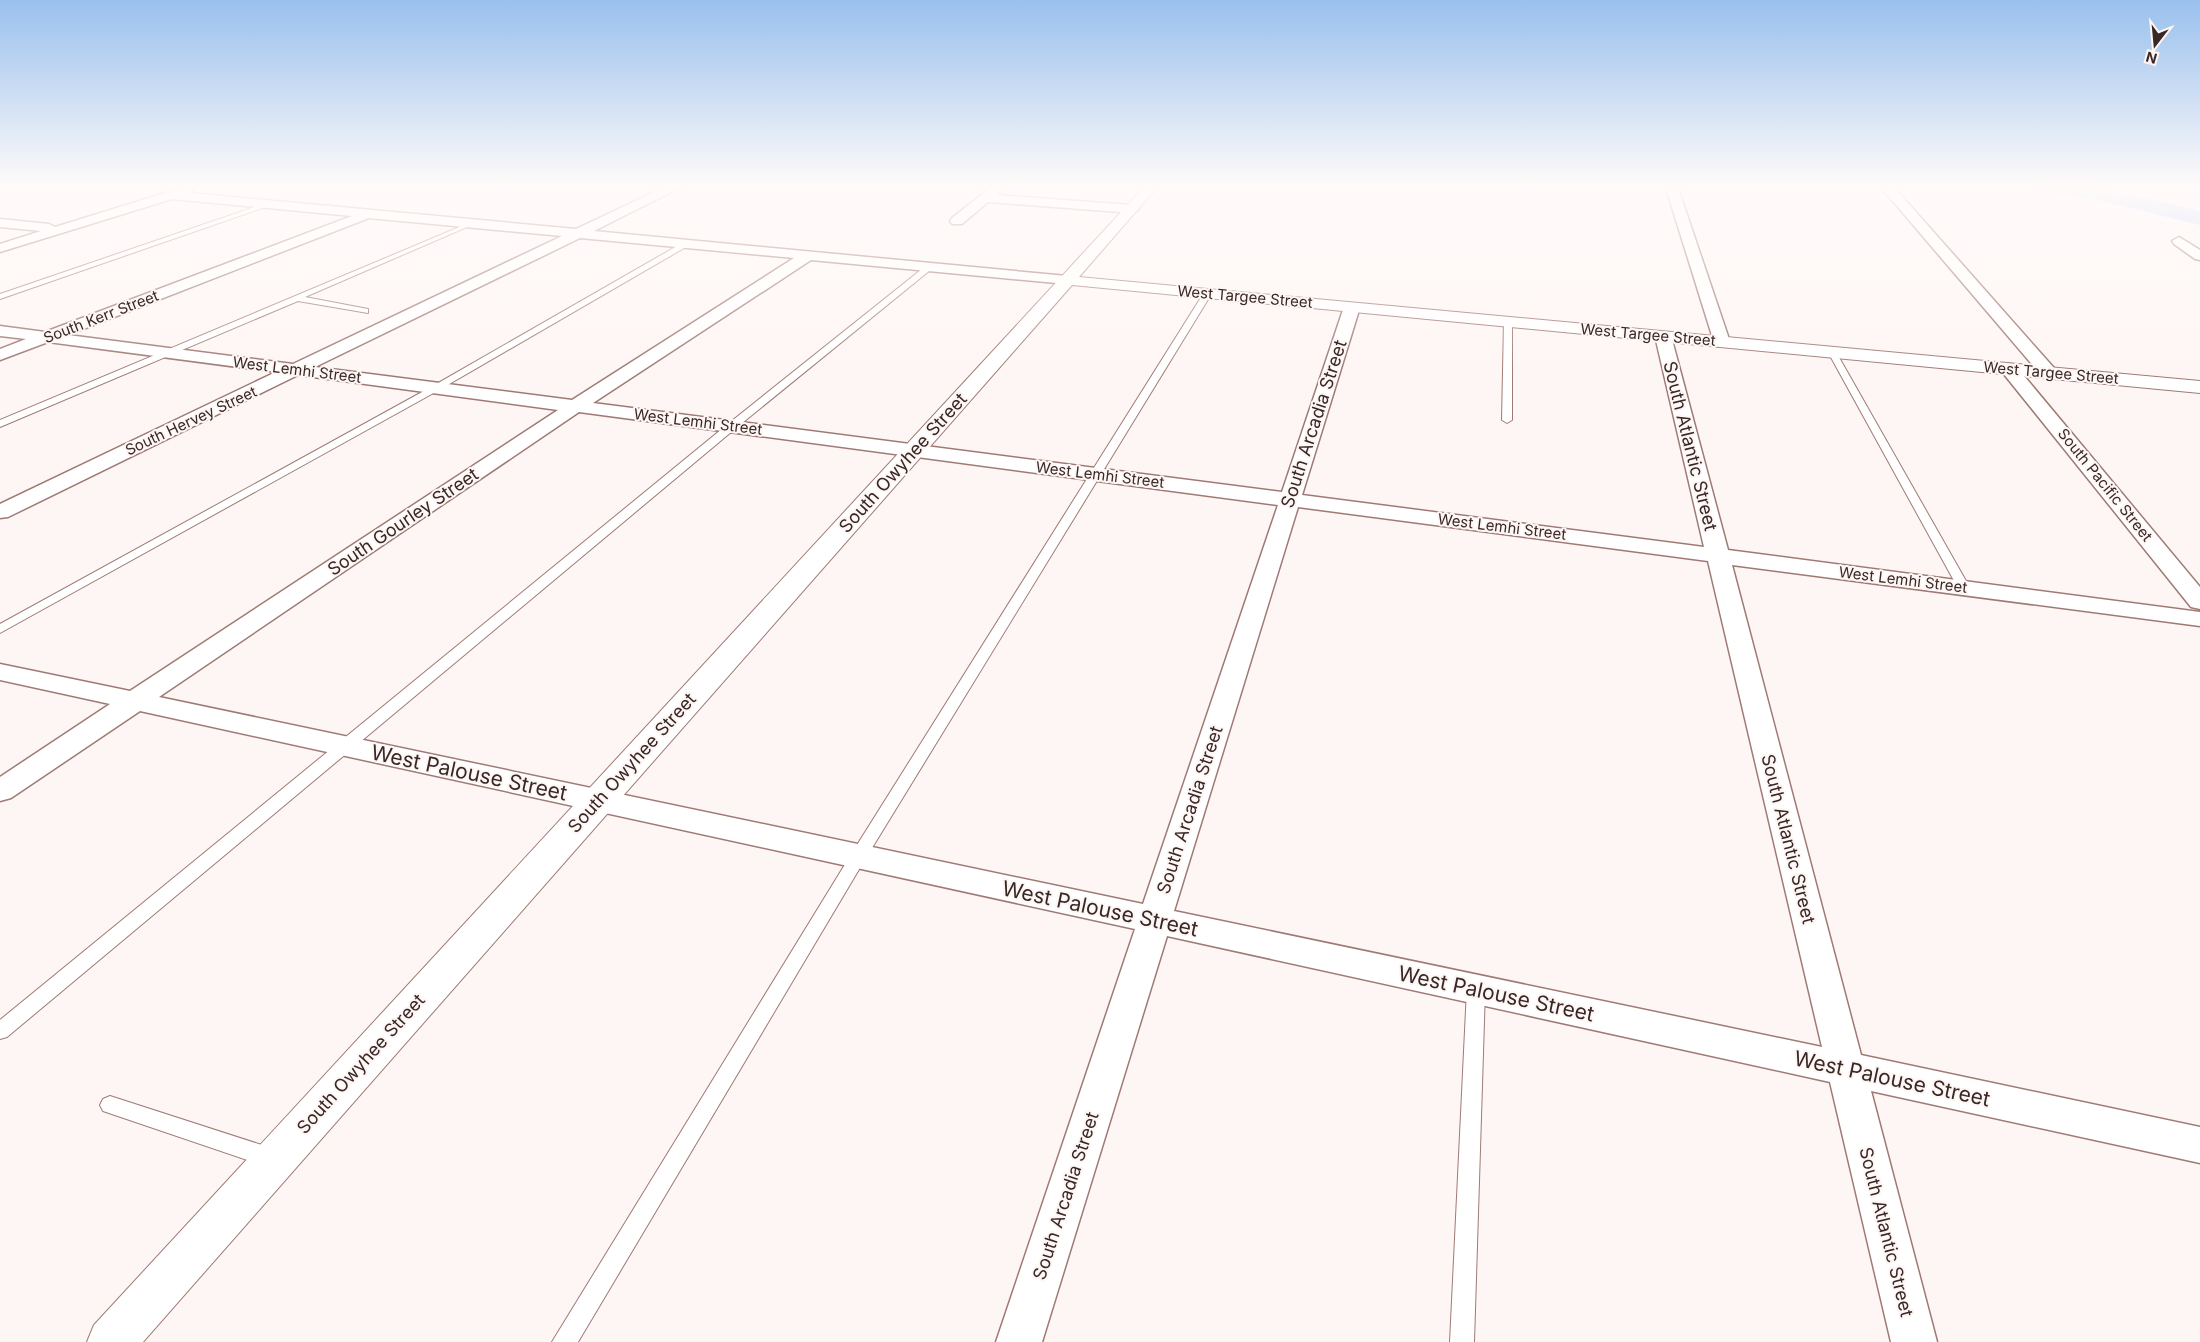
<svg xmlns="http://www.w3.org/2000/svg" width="2200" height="1342" font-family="Inter,sans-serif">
<rect width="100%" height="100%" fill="#fef6f4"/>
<path fill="#c3d3f5" d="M 2009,185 L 2073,185 L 2149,199 L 2200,211 L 2200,225 L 2106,202 Z"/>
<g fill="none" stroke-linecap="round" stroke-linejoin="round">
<defs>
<path id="service" d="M 269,202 L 272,204 L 271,205 L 0,299 L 0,294 Z
M 469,223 L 474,224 L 305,297 L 368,309 L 368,313 L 298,301 L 0,427 L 0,420 Z
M 684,242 L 691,244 L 439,390 L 0,633 L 0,624 L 433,386 Z
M 927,265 L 934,267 L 736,428 L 7,1037 L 0,1039 L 0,1020 L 728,424 Z
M 1205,291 L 1212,293 L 864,861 L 578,1342 L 552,1342 L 852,853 Z
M 1508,318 L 1512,321 L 1512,420 L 1507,423 L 1502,420 L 1504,321 Z
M 1832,349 L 1836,352 L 1970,588 L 1968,591 L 1964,592 L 1958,588 L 1828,352 Z
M 1476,981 L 1483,984 L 1485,989 L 1474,1342 L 1450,1342 L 1467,989 L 1469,984 Z
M 110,1096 L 271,1148 L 279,1151 L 282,1158 L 279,1165 L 271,1168 L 103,1111 L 100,1105 L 103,1099 Z"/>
<path id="minor" d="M 669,185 L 685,185 L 594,231 L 1067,276 L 1072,277 L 1074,280 L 1072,283 L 1067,284 L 811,260 L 593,403 L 1282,492 L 1344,307 L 1346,304 L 1358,304 L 1360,307 L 1302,495 L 1704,547 L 1655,336 L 1657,333 L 1669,333 L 1671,336 L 1728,550 L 2200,612 L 2200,626 L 1732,565 L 1861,1055 L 2200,1127 L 2200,1163 L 1871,1091 L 1937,1342 L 1891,1342 L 1830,1082 L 1167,936 L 1042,1342 L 996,1342 L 1135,929 L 140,711 L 11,798 L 0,801 L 0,777 L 110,704 L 0,680 L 0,664 L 130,691 L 558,410 L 298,375 L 8,517 L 0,518 L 0,504 L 276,372 L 48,342 L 0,360 L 0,349 L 26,339 L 0,336 L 0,326 L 45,332 L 352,216 L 172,199 L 0,252 L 0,244 L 41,231 L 0,227 L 0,219 L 49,224 L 55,227 L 188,186 L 194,190 L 190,193 L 576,229 ZM 369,218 L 562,236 L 293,364 L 68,335 ZM 580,238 L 794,258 L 572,400 L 315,367 ZM 579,412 L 1278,505 L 1143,904 L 159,697 ZM 1298,507 L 1708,561 L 1822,1047 L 1174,911 Z
M 994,185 L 1004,185 L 1005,187 L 997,195 L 1133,205 L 1139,209 L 1133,213 L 988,202 L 962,224 L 952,224 L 950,221 L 952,218 Z
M 1665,185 L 1677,185 L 1730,342 L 1728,346 L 1716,346 L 1714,342 Z
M 1879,185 L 1892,185 L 2054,368 L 2057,372 L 2054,376 L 2042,376 Z
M 2179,237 L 2200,250 L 2200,260 L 2195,259 L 2174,244 L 2172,241 Z
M 2009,364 L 2015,365 L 2200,587 L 2200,609 L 2191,607 L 2003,373 L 2000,369 L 2003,365 Z"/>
<path id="tertiary" d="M 1146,185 L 1159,185 L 1079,277 L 2200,381 L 2200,393 L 1072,285 L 143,1342 L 87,1342 L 94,1325 Z"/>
</defs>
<use href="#service" stroke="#9f7a75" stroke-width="2"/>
<use href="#minor" stroke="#9f7a75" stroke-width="3"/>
<use href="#tertiary" stroke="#9f7a75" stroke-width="2"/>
<use href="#service" fill="#fff" fill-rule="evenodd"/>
<use href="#minor" fill="#fff" fill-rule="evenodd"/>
<use href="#tertiary" fill="#fff" fill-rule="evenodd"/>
</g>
<linearGradient id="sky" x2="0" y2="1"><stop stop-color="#99c0ed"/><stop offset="0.5" stop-color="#fffbfa"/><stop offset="1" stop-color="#fffbfa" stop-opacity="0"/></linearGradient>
<rect width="2200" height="373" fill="url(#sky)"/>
<g text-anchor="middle" stroke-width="4" stroke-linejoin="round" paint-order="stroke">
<g font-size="15" fill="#372826" stroke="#fef6f4">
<text transform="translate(1245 297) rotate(5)" y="5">West Targee Street</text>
<text transform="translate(101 317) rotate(-21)" y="5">South Kerr Street</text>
<text transform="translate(1648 335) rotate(5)" y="5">West Targee Street</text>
<text transform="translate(297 370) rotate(7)" y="5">West Lemhi Street</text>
<text transform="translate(2051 373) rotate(5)" y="5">West Targee Street</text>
<text transform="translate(191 421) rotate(-25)" y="5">South Hervey Street</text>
<text transform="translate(698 422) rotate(7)" y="5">West Lemhi Street</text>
<text transform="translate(1100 475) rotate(7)" y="5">West Lemhi Street</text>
<text transform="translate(2105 485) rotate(51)" y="5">South Pacific Street</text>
<text transform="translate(1502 527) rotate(7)" y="5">West Lemhi Street</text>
<text transform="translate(1903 580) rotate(7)" y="5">West Lemhi Street</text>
</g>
<g font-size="18" fill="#372826" stroke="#fef6f4">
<text transform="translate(1314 424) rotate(-72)" y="6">South Arcadia Street</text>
<text transform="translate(1690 446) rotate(76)" y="6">South Atlantic Street</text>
<text transform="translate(903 463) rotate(-48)" y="6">South Owyhee Street</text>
<text transform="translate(403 522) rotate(-34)" y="6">South Gourley Street</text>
<text transform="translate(632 763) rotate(-48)" y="6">South Owyhee Street</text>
<text transform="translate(1190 810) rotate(-72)" y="6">South Arcadia Street</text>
<text transform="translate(1788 839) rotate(76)" y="6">South Atlantic Street</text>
<text transform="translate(361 1064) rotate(-48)" y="6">South Owyhee Street</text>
<text transform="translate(1066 1196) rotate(-72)" y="6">South Arcadia Street</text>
<text transform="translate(1886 1232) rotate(76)" y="6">South Atlantic Street</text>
</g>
<g font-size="21" fill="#372826" stroke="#fef6f4">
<text transform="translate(469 773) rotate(12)" y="7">West Palouse Street</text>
<text transform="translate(1100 909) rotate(12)" y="7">West Palouse Street</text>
<text transform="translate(1496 994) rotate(12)" y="7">West Palouse Street</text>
<text transform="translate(1892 1079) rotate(12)" y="7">West Palouse Street</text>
</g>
</g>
<g transform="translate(2155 45) rotate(196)" stroke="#fef6f4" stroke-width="4" paint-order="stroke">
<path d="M0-4L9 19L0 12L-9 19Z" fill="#372826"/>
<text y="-8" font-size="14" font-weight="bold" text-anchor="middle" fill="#372826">N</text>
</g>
</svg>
